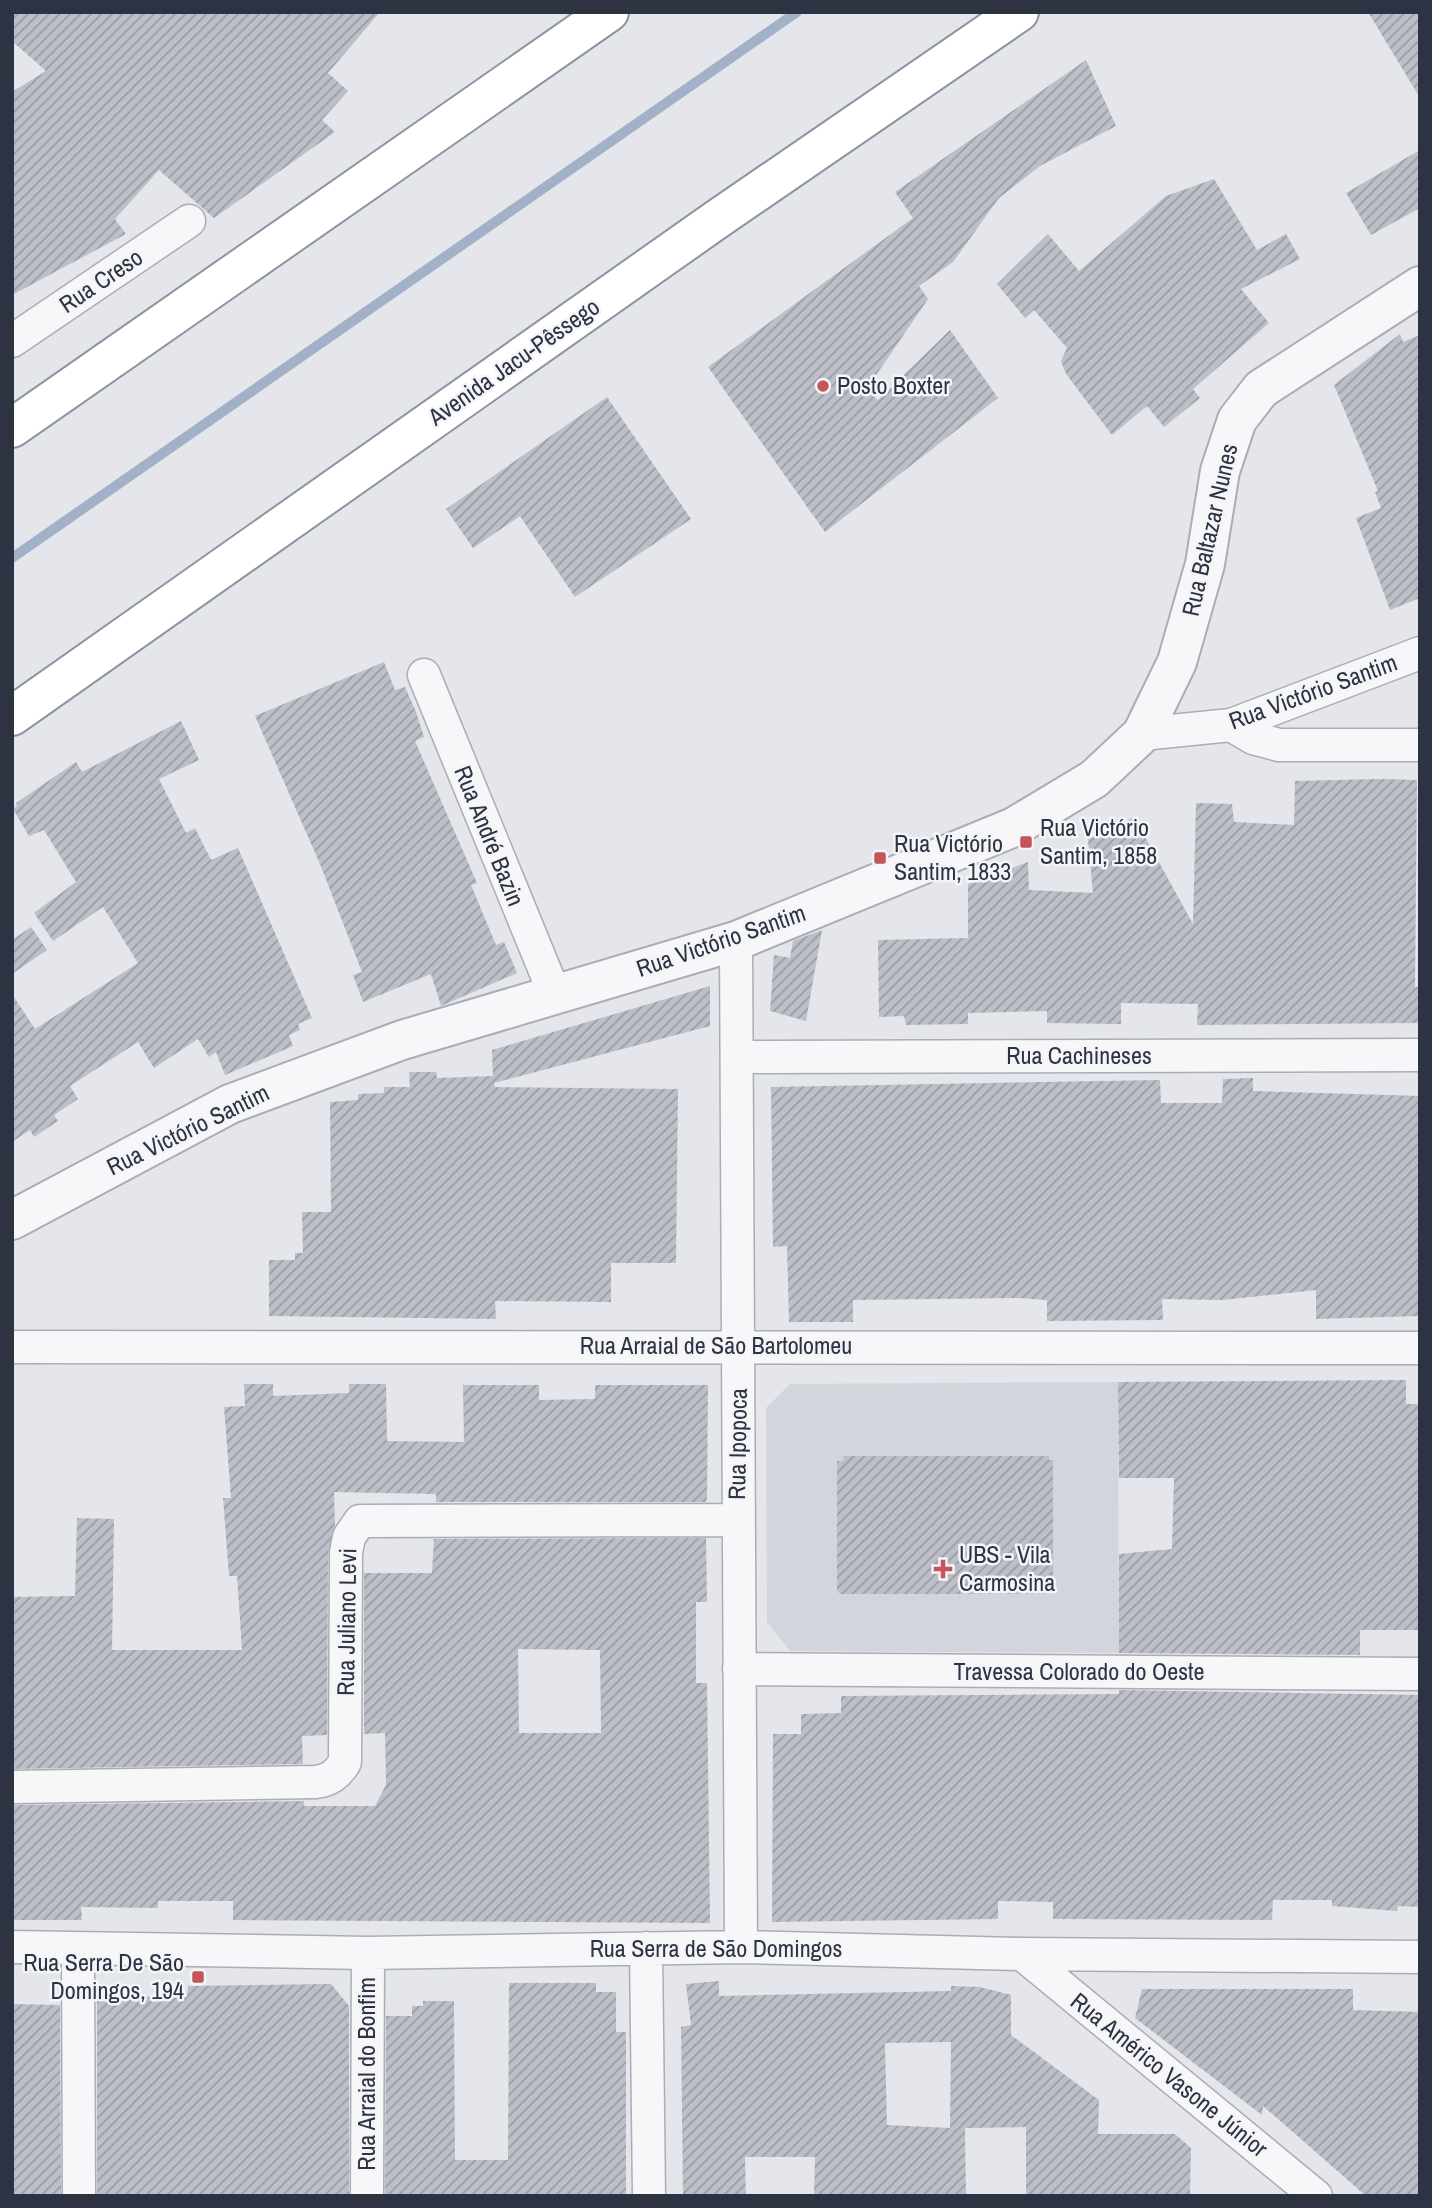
<svg xmlns="http://www.w3.org/2000/svg" width="1432" height="2208" font-family="'Archivo Narrow',sans-serif">
<defs>
<pattern id="building-hatch" width="6" height="6" patternUnits="userSpaceOnUse" patternTransform="scale(1.75)"><rect width="6" height="6" fill="#bcbfc7"/><path d="M-1 1l2-2M0 6l6-6M5 7l2-2" fill="none" stroke="#999ca3"/></pattern>
</defs>
<rect width="100%" height="100%" fill="#e4e6eb"/>
<path fill="#d3d5dd" d="M 1118,1382 L 1119,1653 L 790,1651 L 767,1622 L 766,1408 L 790,1384 Z"/>
<g fill="none" stroke-linecap="round" stroke-linejoin="round">
<path stroke="#a3b1c8" stroke-width="10" d="M 12,558 L 797,12"/>
</g>
<path fill="url(#building-hatch)" fill-rule="evenodd" d="M 12,12 L 380,12 L 328,73 L 348,91 L 322,120 L 335,132 L 214,218 L 159,170 L 115,219 L 126,234 L 12,295 L 12,92 L 46,71 L 12,41 Z
M 1368,12 L 1420,12 L 1420,98 Z
M 1086,60 L 1116,126 L 1040,166 L 999,198 L 953,262 L 919,286 L 928,299 L 866,390 L 878,400 L 950,330 L 998,398 L 825,532 L 708,367 L 913,218 L 895,192 Z
M 1420,150 L 1420,208 L 1371,235 L 1346,193 Z
M 1214,179 L 1257,250 L 1286,234 L 1300,259 L 1241,289 L 1269,323 L 1193,389 L 1200,398 L 1164,427 L 1147,406 L 1112,435 L 1066,374 L 1061,361 L 1067,348 L 1034,310 L 1025,318 L 997,284 L 1048,234 L 1079,271 L 1166,196 Z
M 1400,334 L 1403,342 L 1420,335 L 1420,598 L 1390,610 L 1356,518 L 1381,508 L 1375,492 L 1378,491 L 1334,385 Z
M 607,397 L 691,519 L 575,597 L 520,516 L 473,548 L 446,509 Z
M 384,662 L 395,690 L 405,687 L 416,712 L 424,737 L 415,741 L 477,883 L 471,885 L 496,945 L 504,942 L 517,973 L 441,1006 L 431,974 L 363,1002 L 353,975 L 362,972 L 320,864 L 255,716 Z
M 181,721 L 199,760 L 159,779 L 186,833 L 195,828 L 211,860 L 238,848 L 312,1018 L 298,1024 L 300,1030 L 289,1035 L 293,1046 L 225,1075 L 216,1052 L 209,1057 L 198,1039 L 154,1068 L 138,1042 L 70,1086 L 78,1099 L 54,1115 L 58,1121 L 34,1137 L 30,1130 L 12,1142 L 12,994 L 35,1029 L 138,963 L 103,907 L 53,941 L 34,913 L 76,882 L 44,830 L 29,836 L 13,809 L 17,806 L 16,803 L 76,762 L 82,772 Z
M 1379,779 L 1417,780 L 1415,987 L 1420,987 L 1420,1023 L 1197,1025 L 1198,1004 L 1121,1003 L 1121,1024 L 1047,1023 L 1047,1011 L 968,1013 L 968,1024 L 906,1025 L 904,1016 L 879,1017 L 878,940 L 968,938 L 968,884 L 1028,862 L 1029,890 L 1093,893 L 1088,839 L 1134,817 L 1193,924 L 1196,803 L 1232,804 L 1234,822 L 1294,825 L 1295,781 Z
M 31,927 L 47,950 L 12,974 L 12,940 Z
M 822,930 L 806,1021 L 770,1011 L 774,955 L 790,958 L 793,941 Z
M 710,986 L 710,1026 L 494,1083 L 495,1087 L 678,1089 L 676,1263 L 611,1263 L 611,1302 L 495,1301 L 496,1319 L 269,1316 L 269,1260 L 295,1260 L 295,1253 L 303,1253 L 302,1212 L 331,1212 L 330,1102 L 358,1100 L 358,1094 L 384,1093 L 384,1087 L 410,1087 L 409,1072 L 436,1072 L 437,1078 L 493,1076 L 492,1050 Z
M 1253,1078 L 1253,1091 L 1420,1096 L 1420,1316 L 1316,1319 L 1316,1290 L 1223,1300 L 1162,1299 L 1163,1320 L 1047,1321 L 1047,1300 L 1018,1298 L 853,1300 L 853,1322 L 789,1322 L 787,1246 L 773,1247 L 771,1087 L 1160,1080 L 1161,1103 L 1222,1103 L 1223,1079 Z
M 1406,1380 L 1406,1404 L 1420,1404 L 1420,1630 L 1360,1630 L 1360,1655 L 1119,1653 L 1119,1554 L 1172,1549 L 1174,1478 L 1119,1478 L 1118,1382 Z
M 244,1384 L 273,1384 L 273,1396 L 349,1393 L 349,1384 L 386,1384 L 387,1441 L 464,1442 L 463,1385 L 539,1385 L 539,1400 L 595,1399 L 595,1385 L 708,1385 L 707,1498 L 706,1502 L 436,1502 L 436,1494 L 334,1492 L 335,1525 L 328,1553 L 327,1735 L 302,1736 L 303,1764 L 12,1769 L 12,1597 L 75,1596 L 77,1518 L 114,1519 L 112,1650 L 242,1650 L 237,1576 L 229,1576 L 223,1498 L 231,1498 L 224,1407 L 245,1406 Z
M 844,1456 L 1049,1456 L 1049,1460 L 1053,1460 L 1053,1590 L 1050,1594 L 840,1594 L 837,1590 L 837,1461 L 843,1461 Z
M 706,1538 L 707,1602 L 696,1602 L 696,1683 L 707,1683 L 710,1923 L 233,1920 L 233,1901 L 158,1901 L 158,1908 L 81,1907 L 82,1920 L 12,1920 L 12,1805 L 304,1801 L 304,1806 L 375,1806 L 386,1785 L 385,1733 L 364,1734 L 364,1573 L 432,1573 L 434,1539 ZM 518,1649 L 600,1650 L 601,1733 L 519,1733 Z
M 1119,1690 L 1420,1695 L 1420,1907 L 1398,1906 L 1397,1911 L 1332,1906 L 1332,1900 L 1273,1900 L 1272,1920 L 1053,1919 L 1053,1902 L 998,1901 L 998,1919 L 772,1922 L 773,1734 L 801,1734 L 801,1714 L 841,1713 L 841,1696 L 1119,1694 Z
M 719,1981 L 719,1996 L 951,1991 L 951,1986 L 980,1987 L 1011,1995 L 1011,2035 L 1099,2100 L 1098,2134 L 1175,2134 L 1191,2148 L 1190,2196 L 1026,2196 L 1026,2127 L 965,2128 L 966,2196 L 814,2196 L 815,2157 L 745,2157 L 746,2196 L 683,2196 L 681,2027 L 691,2025 L 686,1984 ZM 951,2042 L 950,2128 L 887,2125 L 885,2043 Z
M 509,1983 L 596,1983 L 596,1992 L 616,1992 L 616,2032 L 626,2032 L 626,2194 L 385,2196 L 386,2016 L 412,2016 L 412,2006 L 423,2006 L 423,2001 L 454,2001 L 455,2160 L 508,2160 Z
M 331,1984 L 349,2006 L 349,2196 L 97,2196 L 97,1988 L 134,1987 L 134,1996 L 187,1997 L 188,1986 Z
M 1142,1989 L 1353,1989 L 1353,2010 L 1420,2012 L 1420,2196 L 1366,2196 L 1263,2106 L 1262,2115 L 1135,2018 Z
M 12,2004 L 60,2005 L 61,2196 L 12,2196 Z"/>
<g fill="none" stroke-linecap="round" stroke-linejoin="round">
<defs>
<path id="minor" d="M 12,341 L 189,221
M 424,675 L 555,995
M 1231,725 L 1253,738 L 1279,745 L 1420,745
M 1142,734 L 1231,725 L 1420,653
M 736,941 L 741,1947
M 739,1057 L 1420,1055
M 12,1347 L 1420,1348
M 739,1669 L 1420,1674
M 12,1787 L 316,1782 C 330,1780 337,1775 345,1762 L 346,1553 L 349,1537 L 360,1521 L 737,1520
M 12,1947 L 368,1953 L 741,1947 L 1022,1954 L 1420,1957
M 646,1948 L 649,2196
M 78,1949 L 79,2196
M 1022,1954 L 1316,2196
M 367,2196 L 368,1953"/>
<path id="tertiary" d="M 12,1220 L 230,1104 L 402,1040 L 736,941 L 1014,827 L 1094,779 L 1142,734 L 1177,662 L 1205,564 L 1220,471 L 1237,420 L 1261,389 L 1420,286"/>
<path id="trunk" d="M 12,428 L 609,12
M 12,716 L 716,220 L 1019,12"/>
</defs>
<use href="#minor" stroke="#a9adb5" stroke-width="35"/>
<use href="#tertiary" stroke="#a9adb5" stroke-width="42"/>
<use href="#trunk" stroke="#8d93a0" stroke-width="42"/>
<use href="#minor" stroke="#f7f7f9" stroke-width="32"/>
<use href="#tertiary" stroke="#f7f7f9" stroke-width="38"/>
<use href="#trunk" stroke="#fff" stroke-width="38"/>
</g>
<g fill="#c4555b" stroke="#f4f5f8" stroke-width="2.5">
<circle cx="823" cy="386" r="7"/>
<rect x="1019" y="835" width="14" height="14" rx="3.5"/>
<rect x="873" y="851" width="14" height="14" rx="3.5"/>
<path d="M939.5 1558.5h7v7h7v7h-7v7h-7v-7h-7v-7h7z"/>
<rect x="191" y="1970" width="14" height="14" rx="3.5"/>
</g>
<g text-anchor="middle" stroke-width="5" stroke-linejoin="round" paint-order="stroke">
<g font-size="24" fill="#2d3342" stroke="#f4f5f8">
<text transform="translate(101 281) rotate(-34)" y="8">Rua Creso</text>
<text transform="translate(514 362) rotate(-35)" y="8">Avenida Jacu-Pêssego</text>
<text transform="translate(1210 530) rotate(-77)" y="8">Rua Baltazar Nunes</text>
<text transform="translate(1313 692) rotate(-20)" y="8">Rua Victório Santim</text>
<text transform="translate(489 836) rotate(68)" y="8">Rua André Bazin</text>
<text transform="translate(721 941) rotate(-19)" y="8">Rua Victório Santim</text>
<text x="1079" y="1064">Rua Cachineses</text>
<text transform="translate(188 1130) rotate(-26)" y="8">Rua Victório Santim</text>
<text x="716" y="1354">Rua Arraial de São Bartolomeu</text>
<text transform="translate(738 1444) rotate(-89)" y="8">Rua Ipopoca</text>
<text transform="translate(347 1622) rotate(-89)" y="8">Rua Juliano Levi</text>
<text x="1079" y="1680">Travessa Colorado do Oeste</text>
<text x="716" y="1957">Rua Serra de São Domingos</text>
<text transform="translate(367 2074) rotate(-90)" y="8">Rua Arraial do Bonfim</text>
<text transform="translate(1169 2075) rotate(39)" y="8">Rua Américo Vasone Júnior</text>
</g>
<g font-size="24" fill="#2d3342" stroke="#f4f5f8" text-anchor="start">
<text x="837" y="394">Posto Boxter</text>
<text x="1040" y="836">Rua Victório<tspan x="1040" dy="28">Santim, 1858</tspan></text>
<text x="894" y="852">Rua Victório<tspan x="894" dy="28">Santim, 1833</tspan></text>
<text x="959" y="1563">UBS - Vila<tspan x="959" dy="28">Carmosina</tspan></text>
<text x="184" y="1971" text-anchor="end">Rua Serra De São<tspan x="184" dy="28">Domingos, 194</tspan></text>
</g>
</g>
<rect width="1432" height="2208" fill="none" stroke="#2d3342" stroke-width="28"/>
</svg>
